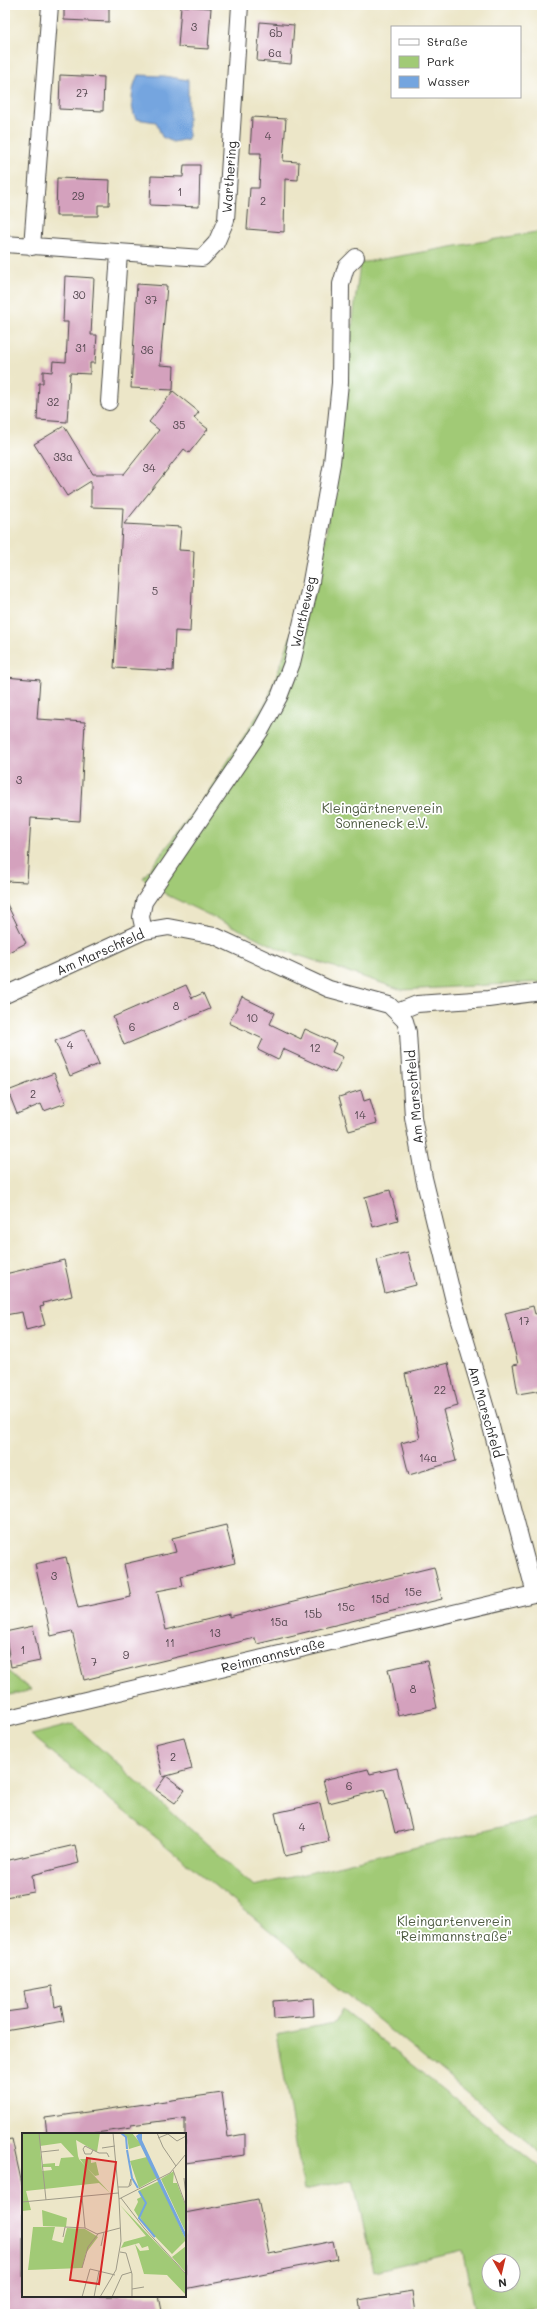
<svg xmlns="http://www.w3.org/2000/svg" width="547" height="2319" font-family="Mali,sans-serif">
<rect width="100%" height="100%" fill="#fff"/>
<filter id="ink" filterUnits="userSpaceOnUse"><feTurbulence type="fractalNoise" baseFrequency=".025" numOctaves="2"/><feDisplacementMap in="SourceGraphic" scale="8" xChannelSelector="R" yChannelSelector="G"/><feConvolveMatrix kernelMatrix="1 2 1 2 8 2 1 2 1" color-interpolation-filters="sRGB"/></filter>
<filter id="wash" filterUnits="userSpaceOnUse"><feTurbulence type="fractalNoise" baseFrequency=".012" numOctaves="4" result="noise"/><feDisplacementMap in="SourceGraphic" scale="16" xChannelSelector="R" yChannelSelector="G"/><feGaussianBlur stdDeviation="0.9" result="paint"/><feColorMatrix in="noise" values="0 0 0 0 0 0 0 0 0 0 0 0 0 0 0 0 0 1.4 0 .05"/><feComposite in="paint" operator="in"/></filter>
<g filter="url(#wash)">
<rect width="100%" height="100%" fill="#ece6c8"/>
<path fill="#a1ca76" stroke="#667a50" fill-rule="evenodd" d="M 542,231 L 542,982 L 402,990 L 280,949 L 167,895 L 143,878 L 205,797 L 268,699 L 325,543 L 360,263 Z
M 5,1669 L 31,1690 L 5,1696 Z
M 73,1724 L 254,1886 L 542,1817 L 542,2154 L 31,1735 Z
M 342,2009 L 542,2169 L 542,2309 L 514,2314 L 476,2314 L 462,2250 L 374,2271 L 353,2180 L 304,2190 L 277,2034 L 334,2023 ZM 489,2261 L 513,2261 L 513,2285 L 489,2285 Z"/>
<path fill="#74a5df" stroke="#506885" d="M 138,75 L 164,76 L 188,80 L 188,139 L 173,142 L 162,137 L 156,122 L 136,119 C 129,107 132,87 138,75 Z"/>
<g id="blocks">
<path fill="#d4a1bd" d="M 64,5 L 109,5 L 109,22 L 64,20 Z
M 181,6 L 211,8 L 208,49 L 178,47 Z
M 260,22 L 294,25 L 291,64 L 257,61 Z
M 60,75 L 104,77 L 103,111 L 59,109 Z
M 252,117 L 286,119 L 283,161 L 299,162 L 298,180 L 285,179 L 284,232 L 247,229 L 250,188 L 259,188 L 261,153 L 250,153 Z
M 184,165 L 200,165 L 199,207 L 150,205 L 151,176 L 183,177 Z
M 57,178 L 110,180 L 109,205 L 98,205 L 98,216 L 56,216 Z
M 65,276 L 94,278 L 91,335 L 97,335 L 95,363 L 90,363 L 90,374 L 70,373 L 67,422 L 37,420 L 39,383 L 43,383 L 43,371 L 52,372 L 53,361 L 66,362 L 68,322 L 63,322 Z
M 137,284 L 167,286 L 160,365 L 174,366 L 173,390 L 131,388 Z
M 173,391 L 199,412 L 194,418 L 208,429 L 189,453 L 184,449 L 124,524 L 181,527 L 179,550 L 194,551 L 190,632 L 175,631 L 173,671 L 114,668 L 123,508 L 91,507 L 91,481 L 67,496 L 34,444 L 64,426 L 93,474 L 124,474 L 159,430 L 149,422 Z
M 5,677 L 40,680 L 37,719 L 85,722 L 80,821 L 31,818 L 27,882 L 5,881 Z
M 5,900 L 26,943 L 5,954 Z
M 186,985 L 192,998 L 203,993 L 210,1009 L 124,1045 L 113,1017 Z
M 242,997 L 275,1013 L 270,1024 L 301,1039 L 305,1029 L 336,1043 L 332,1052 L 343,1057 L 335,1073 L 283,1049 L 278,1060 L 258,1050 L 263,1039 L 229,1023 Z
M 84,1029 L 99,1064 L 70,1076 L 55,1041 Z
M 54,1073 L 66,1103 L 44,1111 L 41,1104 L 17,1114 L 8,1091 Z
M 361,1090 L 364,1101 L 370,1099 L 377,1123 L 349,1131 L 339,1097 Z
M 390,1190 L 398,1220 L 373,1227 L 365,1197 Z
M 408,1252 L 416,1285 L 385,1293 L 377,1260 Z
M 64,1260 L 72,1296 L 43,1303 L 44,1306 L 40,1307 L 45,1325 L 26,1330 L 22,1312 L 5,1315 L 5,1274 Z
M 533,1306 L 535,1314 L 539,1313 L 542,1328 L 542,1390 L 518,1394 L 513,1365 L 518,1364 L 505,1313 Z
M 448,1363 L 458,1406 L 443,1410 L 456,1461 L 409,1475 L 401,1443 L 420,1438 L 405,1374 Z
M 226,1525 L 235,1563 L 181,1576 L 183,1586 L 157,1591 L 166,1630 L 229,1614 L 229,1617 L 434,1567 L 442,1599 L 257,1644 L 255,1638 L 84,1680 L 72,1631 L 51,1636 L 35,1564 L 66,1557 L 78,1608 L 131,1597 L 124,1564 L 176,1552 L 172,1538 Z
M 33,1626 L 40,1661 L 11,1667 L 5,1632 Z
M 427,1661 L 437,1708 L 398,1716 L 388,1669 Z
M 184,1737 L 192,1769 L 163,1777 L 155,1744 Z
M 397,1768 L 412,1829 L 395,1833 L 384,1789 L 329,1803 L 323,1780 L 368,1769 L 370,1774 Z
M 166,1776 L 185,1790 L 175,1803 L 156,1790 Z
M 320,1803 L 329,1841 L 302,1847 L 303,1852 L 285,1856 L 275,1813 Z
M 75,1845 L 79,1863 L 32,1875 L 34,1892 L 5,1897 L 5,1861 Z
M 52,1986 L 55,2007 L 61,2005 L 64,2021 L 5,2031 L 5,2012 L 27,2009 L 24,1991 Z
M 313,1998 L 314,2016 L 274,2019 L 273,2001 Z
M 222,2093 L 228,2137 L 245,2134 L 245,2155 L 185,2163 L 185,2118 L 131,2125 L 131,2128 L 89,2134 L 47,2134 L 45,2118 Z
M 12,2139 L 23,2189 L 23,2296 L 159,2296 L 162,2311 L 157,2312 L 158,2314 L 9,2314 L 5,2296 L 5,2140 Z
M 258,2199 L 269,2254 L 333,2241 L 337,2259 L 185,2289 L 185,2213 Z
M 412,2291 L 415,2314 L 361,2314 L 359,2300 Z"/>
</g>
</g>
<g filter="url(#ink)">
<use href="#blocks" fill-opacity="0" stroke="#484743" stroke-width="1"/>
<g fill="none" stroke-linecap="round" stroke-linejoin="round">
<defs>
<path id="street" d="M 5,244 L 202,258 L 216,243 L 226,220 L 240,5
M 32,247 L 50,5
M 109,402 L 119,253
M 144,931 L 141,917 L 144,902 L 261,730 L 279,697 L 292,663 L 310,587 L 332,463 L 340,383 L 341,284 L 346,267 L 356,257
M 5,995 L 144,931 L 168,927 L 215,936 L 329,989 L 389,1005 L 405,1021 L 408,1032 L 413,1117 L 424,1178 L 454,1301 L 489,1419 L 535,1594
M 397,1012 L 417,1004 L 488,999 L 542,992
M 5,1719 L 542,1592"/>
</defs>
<use href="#street" stroke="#484743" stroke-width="18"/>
<use href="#street" stroke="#fff" stroke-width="16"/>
</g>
</g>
<g text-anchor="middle" stroke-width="3.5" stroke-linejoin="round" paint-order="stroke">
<g font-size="11" fill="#554850">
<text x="194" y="31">3</text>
<text x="276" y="37">6b</text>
<text x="275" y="57">6a</text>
<text x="82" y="97">27</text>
<text x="268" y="140">4</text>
<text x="180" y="196">1</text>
<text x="78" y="200">29</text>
<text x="263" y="205">2</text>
<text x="79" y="299">30</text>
<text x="151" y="304">37</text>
<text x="81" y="352">31</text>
<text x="147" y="354">36</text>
<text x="53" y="406">32</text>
<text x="179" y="429">35</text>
<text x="63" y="461">33a</text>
<text x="149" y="472">34</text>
<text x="155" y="595">5</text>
<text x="19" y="784">3</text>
<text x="176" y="1010">8</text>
<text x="252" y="1022">10</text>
<text x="132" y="1031">6</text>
<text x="70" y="1049">4</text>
<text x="315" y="1052">12</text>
<text x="33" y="1098">2</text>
<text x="360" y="1119">14</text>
<text x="524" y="1325">17</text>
<text x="440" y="1394">22</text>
<text x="428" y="1462">14a</text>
<text x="54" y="1580">3</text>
<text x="413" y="1596">15e</text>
<text x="380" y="1603">15d</text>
<text x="346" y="1611">15c</text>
<text x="313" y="1618">15b</text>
<text x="279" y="1626">15a</text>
<text x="215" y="1637">13</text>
<text x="170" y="1647">11</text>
<text x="23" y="1654">1</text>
<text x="126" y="1659">9</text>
<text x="94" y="1666">7</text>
<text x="413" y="1693">8</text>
<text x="173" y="1761">2</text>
<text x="349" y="1790">6</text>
<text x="302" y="1831">4</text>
</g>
<g font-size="13" fill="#2b2b2b" stroke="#fff">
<text transform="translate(229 177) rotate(-86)" y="5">Warthering</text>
<text transform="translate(303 612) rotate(-77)" y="5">Wartheweg</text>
<text transform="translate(100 952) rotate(-24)" y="5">Am Marschfeld</text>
<text transform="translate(414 1097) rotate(-95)" y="5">Am Marschfeld</text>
<text transform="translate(486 1412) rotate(74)" y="5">Am Marschfeld</text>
<text transform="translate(273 1655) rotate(-14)" y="5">Reimmannstraße</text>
</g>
<g font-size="13" fill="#4e5b42" stroke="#fff">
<text x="382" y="813">Kleingärtnerverein<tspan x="382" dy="15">Sonneneck e.V.</tspan></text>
<text x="454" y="1926">Kleingartenverein<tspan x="454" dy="15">"Reimmannstraße"</tspan></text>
</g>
</g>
<g transform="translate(22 2133)">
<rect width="164" height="164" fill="#ece6c8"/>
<path d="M 0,0 L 78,0 L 75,19 L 54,7 L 56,23 L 57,26 L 63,33 L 58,26 L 69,26 L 69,30 L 74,29 L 77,42 L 73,43 L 65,35 L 88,60 L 77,50 L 4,58 L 9,77 L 0,78 ZM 39,10 L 52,24 L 39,25 L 37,33 L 33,33 L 33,30 L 21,31 L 21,34 L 29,34 L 30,37 L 20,38 L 18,13 ZM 99,0 L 110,0 L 120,12 L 107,16 L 105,4 ZM 125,24 L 135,45 L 117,55 L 108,28 ZM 152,38 L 151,50 L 155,50 L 164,74 L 164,100 L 139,46 ZM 137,48 L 164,107 L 150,121 L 124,94 L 118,84 L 121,77 L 117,85 L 112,77 L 116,69 L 115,66 L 119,64 L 116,58 ZM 98,72 L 164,141 L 164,162 L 145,142 L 122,141 L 113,111 L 118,118 L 127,117 L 126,113 L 120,115 L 117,110 L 99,115 L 102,109 L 124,103 ZM 20,77 L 45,85 L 44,94 L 21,93 ZM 11,94 L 33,94 L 30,107 L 41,110 L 45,95 L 63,96 L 76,104 L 64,120 L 60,135 L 6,137 ZM 164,113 L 164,140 L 150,124 Z" fill="#a1ca76" fill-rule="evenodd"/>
<path d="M 118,0 L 120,0 L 120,7 L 164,101 L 164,107 L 114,3 Z" fill="#74a5df"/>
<path fill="none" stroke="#74a5df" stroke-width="2" d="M 99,0 L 104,4 L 105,16M 105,17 L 110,45 L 116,55M 117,58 L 124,70 L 117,85 L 133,104"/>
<path fill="none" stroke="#9f9b89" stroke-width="1" d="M 17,0 L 24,67M 91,0 L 97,66M 135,0 L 141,14 L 154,33M 136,5 L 146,1 L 155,8 L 164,3M 80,15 L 93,13M 71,17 L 69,21 L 63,21 L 61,16 L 63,13 L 77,20 L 85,20 L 87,24M 19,19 L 37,17M 151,37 L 164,73M 162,45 L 164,63M 96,54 L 106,54 L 109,52 L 109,46 L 107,53M 60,64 L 63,95M 99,65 L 122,95 L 164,141M 97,66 L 148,40 L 164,21M 0,69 L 96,60M 41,104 L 43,94 L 63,95 L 75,101 L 98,95M 79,113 L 82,99M 98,119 L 104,120 L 110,141 L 110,164M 60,135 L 66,114 L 76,101M 110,156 L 122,154M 60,164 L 68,136 L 93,142M 72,164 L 77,138M 78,164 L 94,137 L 99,108 L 97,66M 90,164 L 100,142 L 110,139"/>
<path fill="#d62828" fill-opacity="0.15" stroke="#d62828" stroke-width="2" d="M 65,25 L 94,29 L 77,151 L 48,147 Z"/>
<rect width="164" height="164" fill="none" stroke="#2b2b2b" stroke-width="2"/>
</g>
<rect width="547" height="2319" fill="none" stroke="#fff" stroke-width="20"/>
<rect x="391" y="26" width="130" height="72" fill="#ffffff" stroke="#aaaaaa"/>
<rect x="399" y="39" width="20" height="6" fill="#ffffff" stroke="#aaaaaa"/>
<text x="427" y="46" font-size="12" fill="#2b2b2b">Straße</text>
<rect x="399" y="56" width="20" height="12" fill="#a1ca76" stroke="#aaaaaa"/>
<text x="427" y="66" font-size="12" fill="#2b2b2b">Park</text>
<rect x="399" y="76" width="20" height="12" fill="#74a5df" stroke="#aaaaaa"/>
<text x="427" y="86" font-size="12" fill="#2b2b2b">Wasser</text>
<g transform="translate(501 2273) rotate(172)"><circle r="19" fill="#ffffff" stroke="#aaaaaa"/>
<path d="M0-3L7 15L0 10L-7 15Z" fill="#c8321e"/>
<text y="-6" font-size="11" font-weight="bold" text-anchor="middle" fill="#2b2b2b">N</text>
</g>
</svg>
